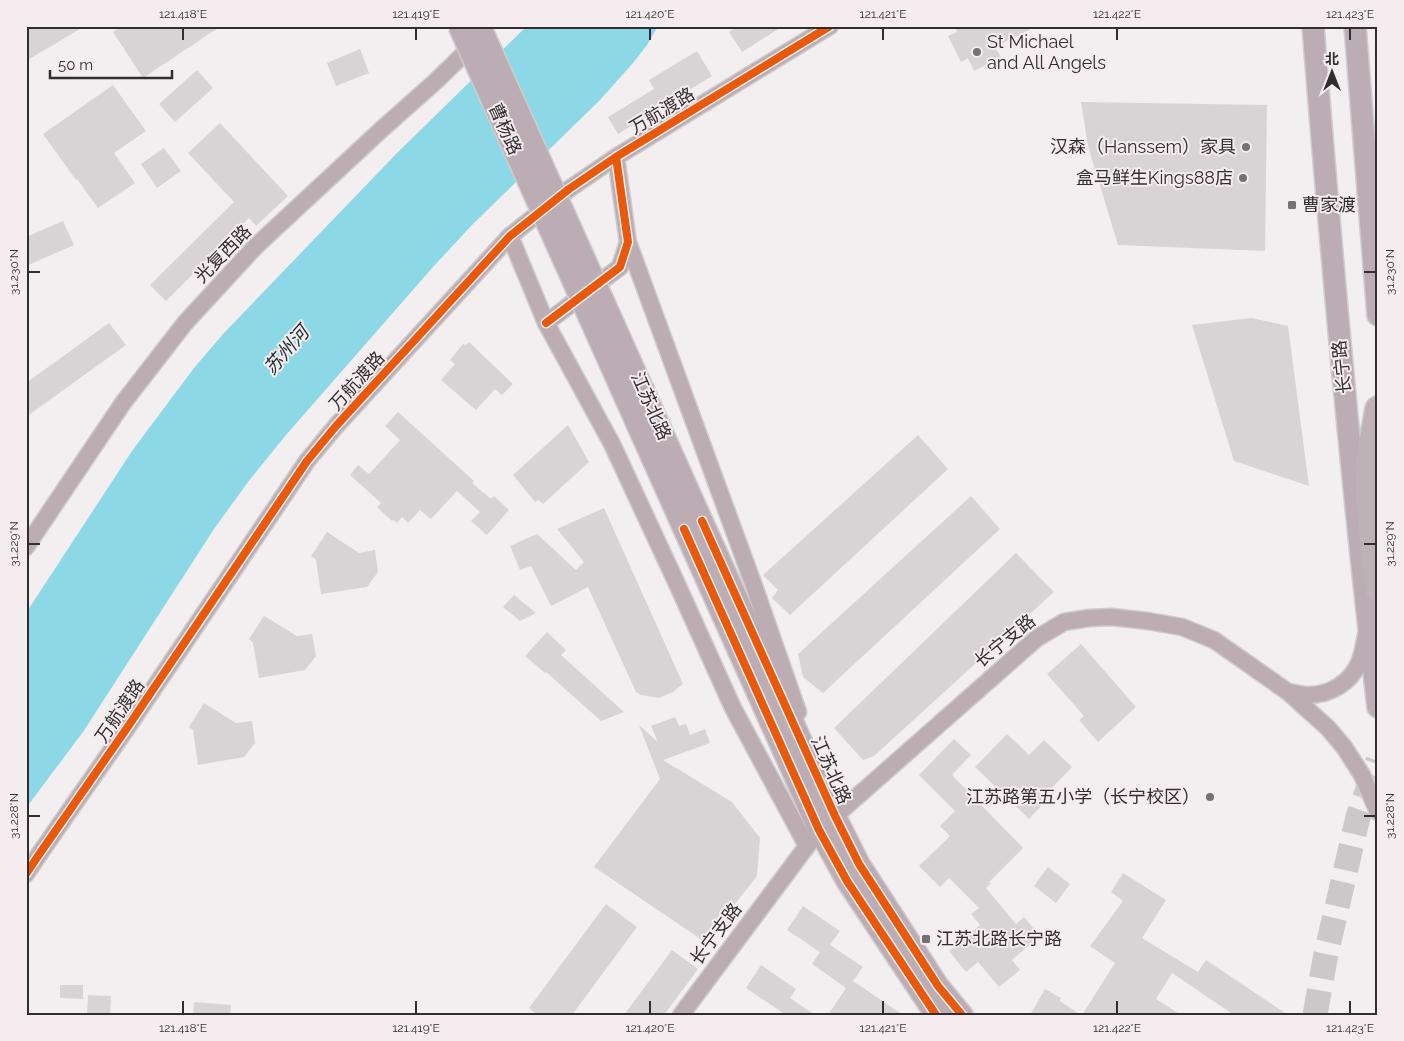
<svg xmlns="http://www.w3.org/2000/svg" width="1404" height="1041" font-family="Raleway,'Noto Sans SC',sans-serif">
<rect width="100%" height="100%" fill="#f3eef0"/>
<path fill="#8dd8e6" d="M 527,26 L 658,26 L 647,45 L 633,63 L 600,100 L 472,225 L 433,267 L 286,435 L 248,482 L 214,529 L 83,732 L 26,808 L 26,613 L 132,451 L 194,368 L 224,333 L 397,153 Z"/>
<path fill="#d8d4d6" d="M 26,26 L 85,26 L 26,61 Z
M 122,26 L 221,26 L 143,78 L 113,32 Z
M 738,26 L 783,26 L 742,52 L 729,32 Z
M 954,26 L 1037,26 L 995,47 L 1001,57 L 974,71 L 968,58 L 961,62 L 948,36 L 957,32 Z
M 360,49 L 369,73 L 336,86 L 327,63 Z
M 697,51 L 712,76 L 618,134 L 608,117 L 654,89 L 649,80 Z
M 197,70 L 213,88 L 175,122 L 159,104 Z
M 113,85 L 146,131 L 114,153 L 135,183 L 98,208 L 77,179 L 76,180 L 43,134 Z
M 1081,102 L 1267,105 L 1265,251 L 1118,245 L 1088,146 Z
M 220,123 L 288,196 L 256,226 L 249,218 L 166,301 L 150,285 L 234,202 L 188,153 Z
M 164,148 L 181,171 L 157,188 L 141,164 Z
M 63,221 L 74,245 L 26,266 L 26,237 Z
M 1252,318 L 1288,326 L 1309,486 L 1234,461 L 1192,325 Z
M 109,323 L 126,345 L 26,417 L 26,383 Z
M 469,342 L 513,384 L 502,395 L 495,389 L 476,410 L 441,380 L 455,364 L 450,360 L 463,344 L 466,345 Z
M 398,412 L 474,481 L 472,483 L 491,499 L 494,496 L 509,510 L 487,535 L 471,521 L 480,512 L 457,491 L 431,519 L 420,510 L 408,523 L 402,517 L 397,523 L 393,520 L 392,521 L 377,507 L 381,503 L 350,475 L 358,465 L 369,474 L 400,440 L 385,426 Z
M 568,425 L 589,462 L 543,504 L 538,500 L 535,502 L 513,475 Z
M 918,435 L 948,469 L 790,615 L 772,598 L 778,590 L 763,575 Z
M 971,496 L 1000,529 L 823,693 L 803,677 L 798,654 Z
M 604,508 L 683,684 L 673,692 L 659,698 L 641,695 L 636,692 L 588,587 L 551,606 L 531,566 L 520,570 L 510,546 L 537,534 L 576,570 L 584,562 L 557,529 Z
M 327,532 L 359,553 L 375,550 L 378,572 L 367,587 L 321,594 L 316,560 L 311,556 Z
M 1016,553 L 1054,592 L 874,756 L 863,760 L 834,728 Z
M 514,595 L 536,613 L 520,621 L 503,607 Z
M 264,616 L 297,636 L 312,634 L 316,656 L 305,670 L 259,678 L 253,643 L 249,639 Z
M 547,632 L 566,650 L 561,655 L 624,712 L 601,721 L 546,672 L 545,673 L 525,656 Z
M 1081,644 L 1136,707 L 1098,742 L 1079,720 L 1084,716 L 1047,674 Z
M 204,703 L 236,723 L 252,721 L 255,743 L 244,757 L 198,765 L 193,730 L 189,727 Z
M 675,717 L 679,726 L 686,724 L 690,735 L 705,729 L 710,743 L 663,760 L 732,802 L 760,838 L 757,876 L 705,942 L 594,867 L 660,779 L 639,725 L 658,742 L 651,726 Z
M 1007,734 L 1029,755 L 1044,740 L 1072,767 L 1043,797 L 1047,800 L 1029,819 L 975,767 Z
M 954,739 L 971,755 L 952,775 L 1023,848 L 989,882 L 991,883 L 986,888 L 1016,924 L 1024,917 L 1040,936 L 1012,960 L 1020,970 L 999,987 L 978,962 L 966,972 L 949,951 L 980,925 L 971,914 L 979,908 L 949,878 L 940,887 L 919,866 L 950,836 L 940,826 L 955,811 L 919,775 Z
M 1048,867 L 1070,884 L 1056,903 L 1034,886 Z
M 1123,873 L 1166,900 L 1142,938 L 1198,972 L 1206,960 L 1288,1015 L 1234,1015 L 1172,973 L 1156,999 L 1181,1015 L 1082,1015 L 1115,963 L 1090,946 L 1123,901 L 1111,892 Z
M 606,904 L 637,927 L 572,1015 L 537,1015 L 529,1008 Z
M 803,906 L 840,931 L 830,945 L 863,967 L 853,981 L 903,1015 L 828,1015 L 846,988 L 812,964 L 820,952 L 787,930 Z
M 672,950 L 698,969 L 664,1015 L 624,1015 Z
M 761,965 L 796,989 L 790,998 L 815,1015 L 786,1015 L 746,988 Z
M 60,985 L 83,985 L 83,999 L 60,998 Z
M 1045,989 L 1061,998 L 1060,1001 L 1081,1015 L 1030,1015 Z
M 88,995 L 111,996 L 110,1015 L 87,1015 Z
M 194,1002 L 231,1005 L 230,1015 L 193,1015 Z"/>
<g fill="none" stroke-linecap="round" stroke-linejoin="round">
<path stroke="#ccc8ca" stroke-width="25" stroke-dasharray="25 12" stroke-linecap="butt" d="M 1315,1015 L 1326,954 L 1358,817 L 1378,761"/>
<defs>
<path id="minor" d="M 510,236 L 546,323 L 612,444 L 677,584 L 733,708 L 807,846
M 628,242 L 753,583 L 798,712
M 546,323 L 620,267 L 628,242 L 616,157
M 26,547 L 123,403 L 185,323 L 255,247 L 382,129 L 436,81 L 476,42
M 1288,692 C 1295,693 1302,695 1308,695 C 1330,695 1350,683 1359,663 C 1363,654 1364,642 1367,632
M 835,816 L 1037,638 L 1064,622 L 1089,618 L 1111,617 L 1148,621 L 1182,627 L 1214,640 L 1288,692 L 1328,728 L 1344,747 L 1362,775 L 1378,812
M 26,874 L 38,856 L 127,728 L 307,461 L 336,426 L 510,236 L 569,189 L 616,157 L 830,26
M 681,1015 L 813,838"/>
<path id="major" d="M 1313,26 C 1331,253 1351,480 1378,707
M 1355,26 L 1378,315
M 702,521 L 835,816 L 859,864 L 872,884 L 938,986 L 962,1015
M 684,529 L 819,830 L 847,881 L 936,1015"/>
<path id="highway" d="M 1378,409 L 1368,463 L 1369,508 L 1378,589"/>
</defs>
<use href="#minor" stroke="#cfcccd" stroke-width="19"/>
<use href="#major" stroke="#cfcccd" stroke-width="24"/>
<use href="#highway" stroke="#cfcccd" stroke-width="28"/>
<use href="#minor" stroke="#bcadb3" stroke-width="16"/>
<use href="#major" stroke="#bcadb4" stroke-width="21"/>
<use href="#highway" stroke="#bfb2b7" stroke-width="25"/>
<defs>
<path id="major-bridge" d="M 459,26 L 684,529
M 480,26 L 702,521"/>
</defs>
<use href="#major-bridge" stroke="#cfcccd" stroke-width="24" stroke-linecap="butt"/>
<use href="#major-bridge" stroke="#bcadb4" stroke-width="21"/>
<defs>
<path id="cycleway" d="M 546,323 L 620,267 L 628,242 L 616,157
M 702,521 L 835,816 L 859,864 L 872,884 L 938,986 L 962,1015
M 684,529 L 819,830 L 847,881 L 936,1015
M 26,874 L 38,856 L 127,728 L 307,461 L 336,426 L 510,236 L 569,189 L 616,157 L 830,26"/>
</defs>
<use href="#cycleway" stroke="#f5ecef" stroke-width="11"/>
<use href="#cycleway" stroke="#e8590c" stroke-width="8"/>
</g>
<path fill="none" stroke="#322e30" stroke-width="2" d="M 183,28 L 183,40M 416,28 L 416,40M 650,28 L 650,40M 883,28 L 883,40M 1117,28 L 1117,40M 1350,28 L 1350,40M 28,272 L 40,272M 1364,272 L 1376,272M 28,544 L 40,544M 1364,544 L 1376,544M 28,816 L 40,816M 1364,816 L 1376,816M 183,1001 L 183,1014M 416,1001 L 416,1014M 650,1001 L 650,1014M 883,1001 L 883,1014M 1117,1001 L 1117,1014M 1350,1001 L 1350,1014"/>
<g fill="#767173" stroke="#f5ecef" stroke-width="2">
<circle cx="977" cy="52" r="5"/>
<circle cx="1246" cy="147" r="5"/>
<circle cx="1243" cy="178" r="5"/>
<rect x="1287" y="200" width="10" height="10" rx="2.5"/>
<circle cx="1210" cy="797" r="5"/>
<rect x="921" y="934" width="10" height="10" rx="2.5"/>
</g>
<g text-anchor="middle" stroke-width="4" stroke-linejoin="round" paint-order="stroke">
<g font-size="18" fill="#322e30" stroke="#f5ecef" text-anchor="start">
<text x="987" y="48">St Michael<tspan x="987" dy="21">and All Angels</tspan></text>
<text x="1236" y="153" text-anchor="end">汉森（Hanssem）家具</text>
<text x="1233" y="184" text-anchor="end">盒马鲜生Kings88店</text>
<text x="1302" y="211">曹家渡</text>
<text x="1200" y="803" text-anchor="end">江苏路第五小学（长宁校区）</text>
<text x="936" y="945">江苏北路长宁路</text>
</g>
<g font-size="18" fill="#322e30" stroke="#f5ecef">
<text transform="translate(662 111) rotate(-31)" y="6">万航渡路</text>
<text transform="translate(505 129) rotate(66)" y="6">曹杨路</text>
<text transform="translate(223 254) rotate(-46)" y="6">光复西路</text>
<text transform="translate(1342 367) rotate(-96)" y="6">长宁路</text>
<text transform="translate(357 381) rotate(-48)" y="6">万航渡路</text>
<text transform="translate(651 406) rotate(66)" y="6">江苏北路</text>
<text transform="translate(1005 641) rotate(-39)" y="6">长宁支路</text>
<text transform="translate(120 711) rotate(-56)" y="6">万航渡路</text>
<text transform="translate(831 770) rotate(66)" y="6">江苏北路</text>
<text transform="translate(716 934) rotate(-53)" y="6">长宁支路</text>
</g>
<g font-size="19" font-style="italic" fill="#1c3033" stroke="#f5ecef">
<text transform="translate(286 350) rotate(-49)" y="7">苏州河</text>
</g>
</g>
<rect width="1404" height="1041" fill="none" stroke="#f5ecef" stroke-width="55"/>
<g transform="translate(1332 72)" stroke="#f5ecef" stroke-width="4" paint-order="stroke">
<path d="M0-4L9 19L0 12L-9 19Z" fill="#322e30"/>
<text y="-8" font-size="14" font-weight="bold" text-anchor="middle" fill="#322e30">北</text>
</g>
<path d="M50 70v8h122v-8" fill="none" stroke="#322e30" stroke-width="2.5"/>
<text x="58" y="70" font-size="15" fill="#322e30" stroke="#f5ecef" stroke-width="4" paint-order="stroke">50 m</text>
<rect x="28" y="28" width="1348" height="986" fill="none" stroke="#322e30" stroke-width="2"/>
<g font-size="12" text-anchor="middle" fill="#322e30">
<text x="183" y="18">121.418°E</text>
<text x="416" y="18">121.419°E</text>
<text x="650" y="18">121.420°E</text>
<text x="883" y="18">121.421°E</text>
<text x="1117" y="18">121.422°E</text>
<text x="1350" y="18">121.423°E</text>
<text transform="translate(14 272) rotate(-90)" y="4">31.230°N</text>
<text transform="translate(1390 272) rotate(-90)" y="4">31.230°N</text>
<text transform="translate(14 544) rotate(-90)" y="4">31.229°N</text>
<text transform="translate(1390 544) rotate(-90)" y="4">31.229°N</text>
<text transform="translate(14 816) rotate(-90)" y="4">31.228°N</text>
<text transform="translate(1390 816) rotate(-90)" y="4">31.228°N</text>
<text x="183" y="1032">121.418°E</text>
<text x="416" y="1032">121.419°E</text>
<text x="650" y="1032">121.420°E</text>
<text x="883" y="1032">121.421°E</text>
<text x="1117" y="1032">121.422°E</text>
<text x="1350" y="1032">121.423°E</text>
</g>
</svg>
